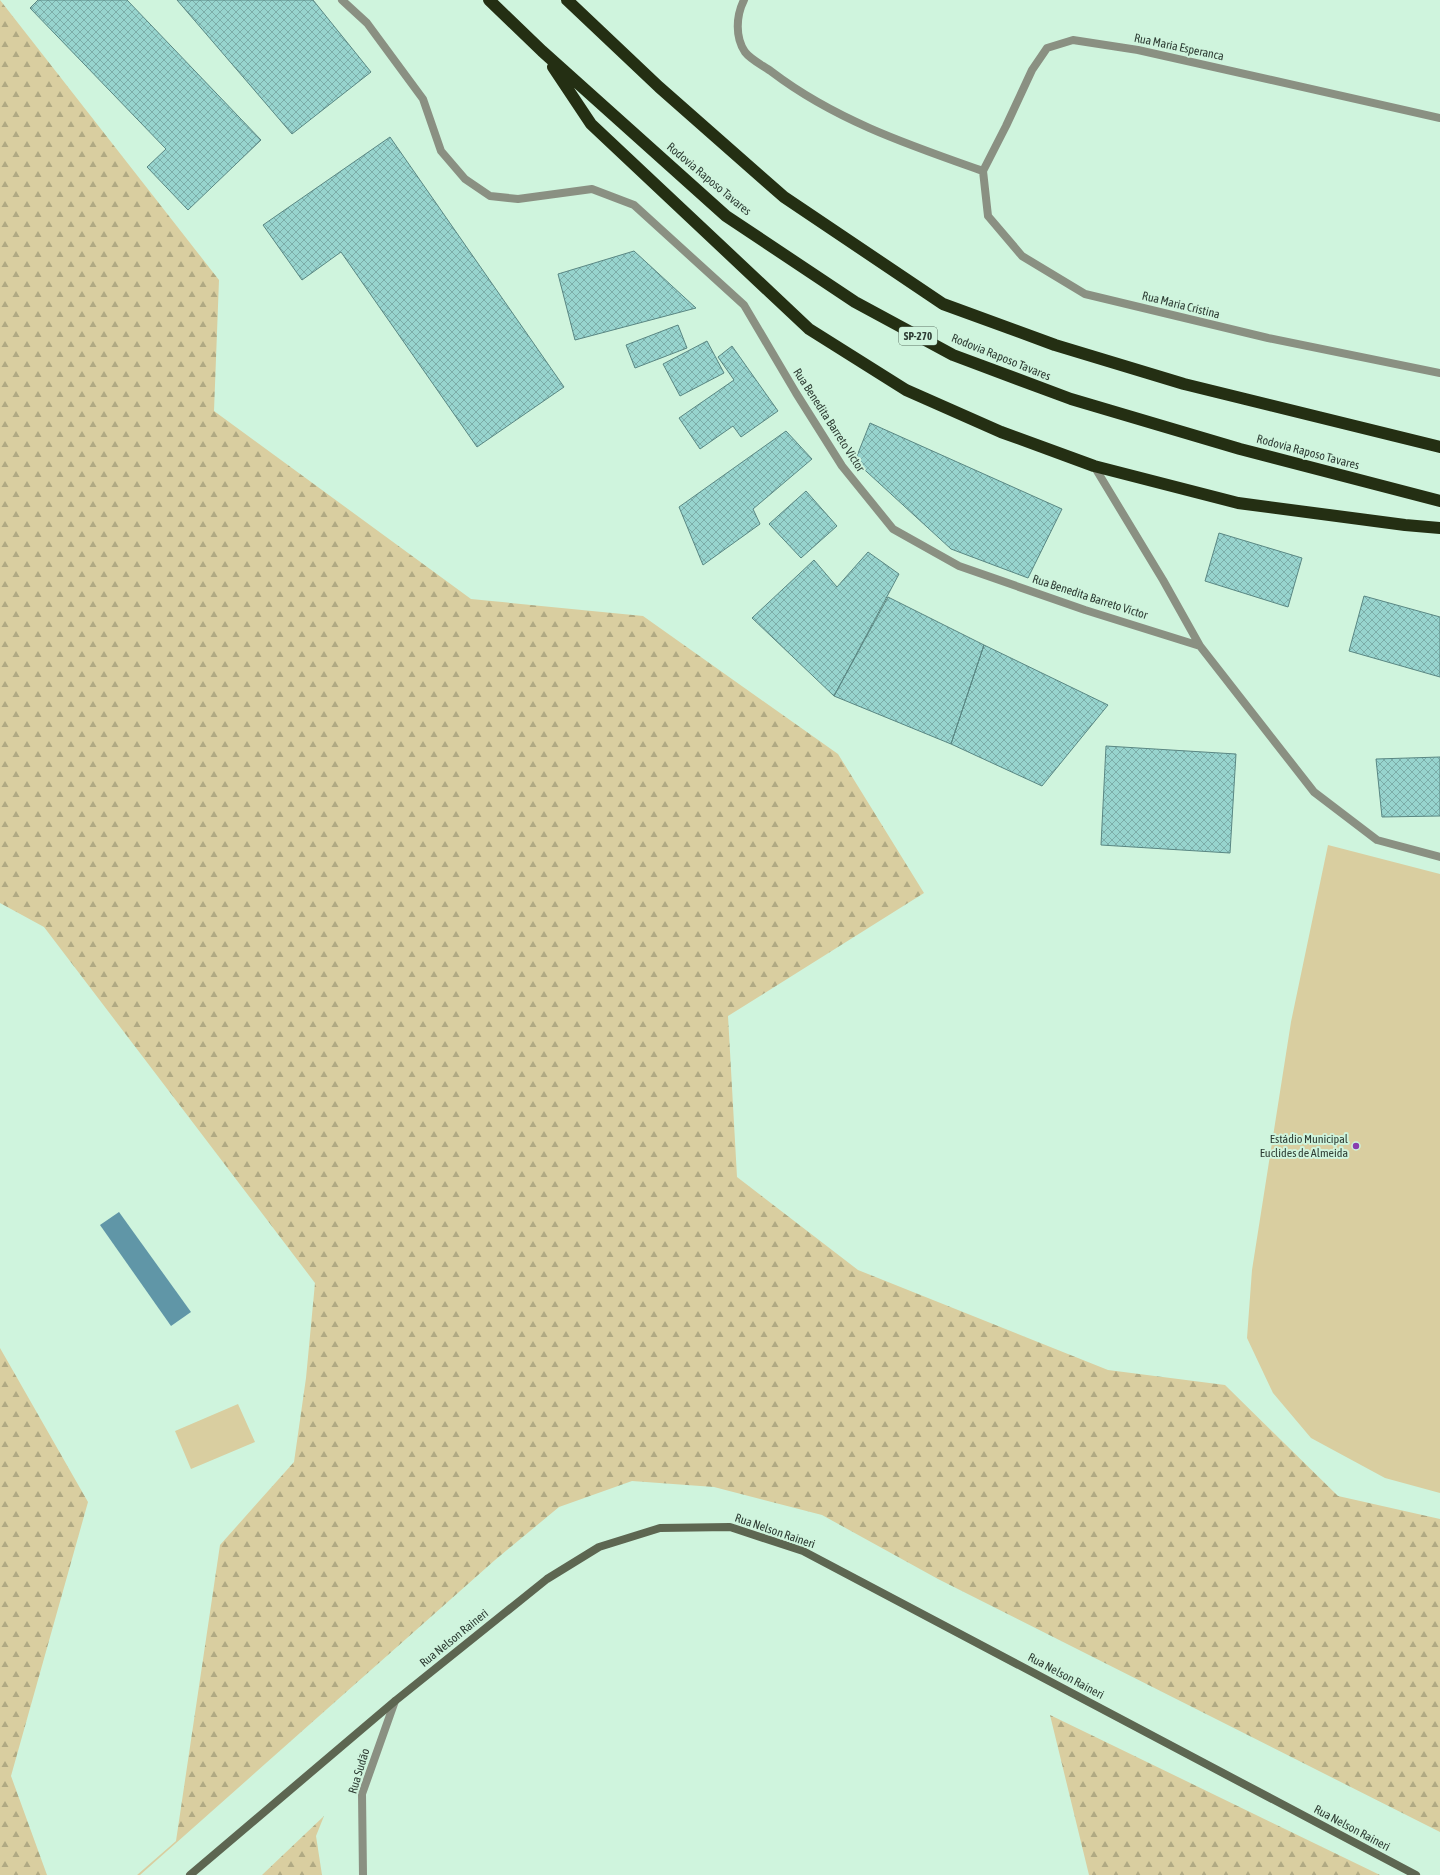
<svg xmlns="http://www.w3.org/2000/svg" width="1440" height="1875" font-family="'Asap Condensed',sans-serif">
<defs>
<pattern id="forest-firs" width="22" height="20" patternUnits="userSpaceOnUse"><rect width="22" height="20" fill="#d9cea0"/><path d="M5 1l3.5 6h-7zM16 11l3.5 6h-7z" fill="#b0a983"/></pattern>
<pattern id="building-cross-hatch" width="8" height="8" patternUnits="userSpaceOnUse"><rect width="8" height="8" fill="#97d4ce"/><path d="M0 0l8 8M0 8l8-8" fill="none" stroke="#7cada8"/></pattern>
</defs>
<rect width="100%" height="100%" fill="#cff4dd"/>
<path fill="url(#forest-firs)" d="M 0,0 L 219,280 L 214,411 L 471,599 L 643,616 L 838,754 L 924,893 L 728,1016 L 737,1177 L 858,1270 L 1108,1370 L 1225,1385 L 1338,1496 L 1440,1519 L 1440,1832 L 938,1579 L 822,1515 L 714,1487 L 632,1481 L 559,1507 L 495,1560 L 140,1875 L 137,1875 L 176,1841 L 220,1545 L 294,1462 L 306,1378 L 315,1283 L 44,927 L 0,903 Z
M 0,1348 L 88,1502 L 11,1776 L 47,1875 L 0,1875 Z
M 1050,1715 L 1380,1875 L 1089,1875 Z
M 324,1816 L 316,1836 L 322,1875 L 262,1875 Z"/>
<path fill="#d9cea0" d="M 1328,845 L 1440,874 L 1440,1493 L 1385,1478 L 1311,1438 L 1273,1393 L 1247,1338 L 1252,1270 L 1291,1022 Z
M 238,1404 L 255,1442 L 191,1469 L 175,1431 Z"/>
<path fill="#6096a7" d="M 119,1212 L 191,1312 L 171,1326 L 100,1225 Z"/>
<path fill="url(#building-cross-hatch)" stroke="#5a8783" d="M 38,0 L 127,0 L 261,140 L 188,210 L 147,167 L 166,149 L 30,8 Z
M 177,0 L 313,0 L 371,72 L 292,134 Z
M 390,137 L 564,387 L 477,447 L 341,252 L 302,280 L 263,225 Z
M 634,251 L 696,308 L 575,340 L 558,274 Z
M 678,325 L 687,348 L 635,368 L 626,345 Z
M 707,341 L 724,373 L 680,396 L 663,364 Z
M 732,346 L 778,411 L 741,437 L 733,426 L 700,449 L 679,418 L 734,380 L 718,357 Z
M 870,423 L 1062,509 L 1028,578 L 951,549 L 855,461 Z
M 786,431 L 812,459 L 753,509 L 760,524 L 703,565 L 679,507 Z
M 806,491 L 837,526 L 801,558 L 769,524 Z
M 1219,533 L 1302,558 L 1288,607 L 1205,581 Z
M 868,552 L 899,574 L 834,696 L 752,618 L 814,560 L 837,587 Z
M 1364,596 L 1440,617 L 1440,677 L 1349,651 Z
M 888,597 L 984,645 L 951,744 L 834,696 Z
M 984,645 L 1108,705 L 1042,786 L 951,744 Z
M 1106,746 L 1236,754 L 1230,853 L 1101,845 Z
M 1440,757 L 1440,816 L 1382,817 L 1376,759 Z"/>
<g fill="none" stroke-linecap="round" stroke-linejoin="round">
<path stroke="#8a9082" stroke-width="8" d="M 342,0 L 367,23 L 423,99 L 441,151 L 465,179 L 490,196 L 518,199 L 592,189 L 634,205 L 744,305 L 796,393 L 842,466 L 893,529 L 959,566 L 1085,610 L 1200,646 L 1314,792 L 1377,840 L 1440,857
M 744,0 C 736,16 735,37 745,52 C 751,60 764,66 772,72 C 835,120 909,145 983,171
M 983,171 L 1006,126 L 1032,70 L 1047,48 L 1073,40 L 1138,50 L 1440,118
M 983,171 L 988,216 L 1022,256 L 1085,294 L 1268,338 L 1440,373
M 1094,466 L 1163,580 L 1200,646
M 363,1875 L 362,1794 L 395,1701"/>
<path stroke="#5d6651" stroke-width="8" d="M 190,1875 L 395,1701 L 547,1579 L 599,1547 L 660,1528 L 730,1527 L 803,1551 L 1416,1875"/>
<path stroke="#242f13" stroke-width="12" d="M 489,0 L 542,51 L 726,216 L 855,302 L 953,355 L 1071,399 L 1240,449 L 1440,501
M 567,0 L 659,87 L 784,197 L 943,304 L 1055,345 L 1184,384 L 1440,447
M 553,67 L 591,124 L 809,329 L 906,390 L 1001,432 L 1094,466 L 1238,503 L 1405,525 L 1440,528"/>
</g>
<circle fill="#893eaf" stroke="#cff4dd" stroke-width="1.5" cx="1356" cy="1146" r="4"/>
<g text-anchor="middle" stroke-width="4" stroke-linejoin="round" paint-order="stroke">
<rect fill="#cff4dd" stroke="#5f7567" stroke-width="1" x="899" y="327" width="38" height="18" rx="3"/>
<g font-size="11" font-weight="bold" fill="#2f3e35">
<text x="918" y="340">SP-270</text>
</g>
<g font-size="12" fill="#2f3e35" stroke="#cff4dd">
<text transform="translate(1179 47) rotate(12)" y="4">Rua Maria Esperanca</text>
<text transform="translate(709 179) rotate(40)" y="4">Rodovia Raposo Tavares</text>
<text transform="translate(1181 305) rotate(14)" y="4">Rua Maria Cristina</text>
<text transform="translate(1001 357) rotate(22)" y="4">Rodovia Raposo Tavares</text>
<text transform="translate(829 420) rotate(57)" y="4">Rua Benedita Barreto Victor</text>
<text transform="translate(1308 452) rotate(15)" y="4">Rodovia Raposo Tavares</text>
<text transform="translate(1090 597) rotate(18)" y="4">Rua Benedita Barreto Victor</text>
<text transform="translate(775 1531) rotate(19)" y="4">Rua Nelson Raineri</text>
<text transform="translate(454 1638) rotate(-39)" y="4">Rua Nelson Raineri</text>
<text transform="translate(1066 1676) rotate(28)" y="4">Rua Nelson Raineri</text>
<text transform="translate(359 1771) rotate(-73)" y="4">Rua Sudão</text>
<text transform="translate(1352 1828) rotate(28)" y="4">Rua Nelson Raineri</text>
</g>
<g font-size="12" fill="#2f3e35" stroke="#cff4dd" text-anchor="end">
<text x="1348" y="1143">Estádio Municipal<tspan x="1348" dy="14">Euclides de Almeida</tspan></text>
</g>
</g>
</svg>
